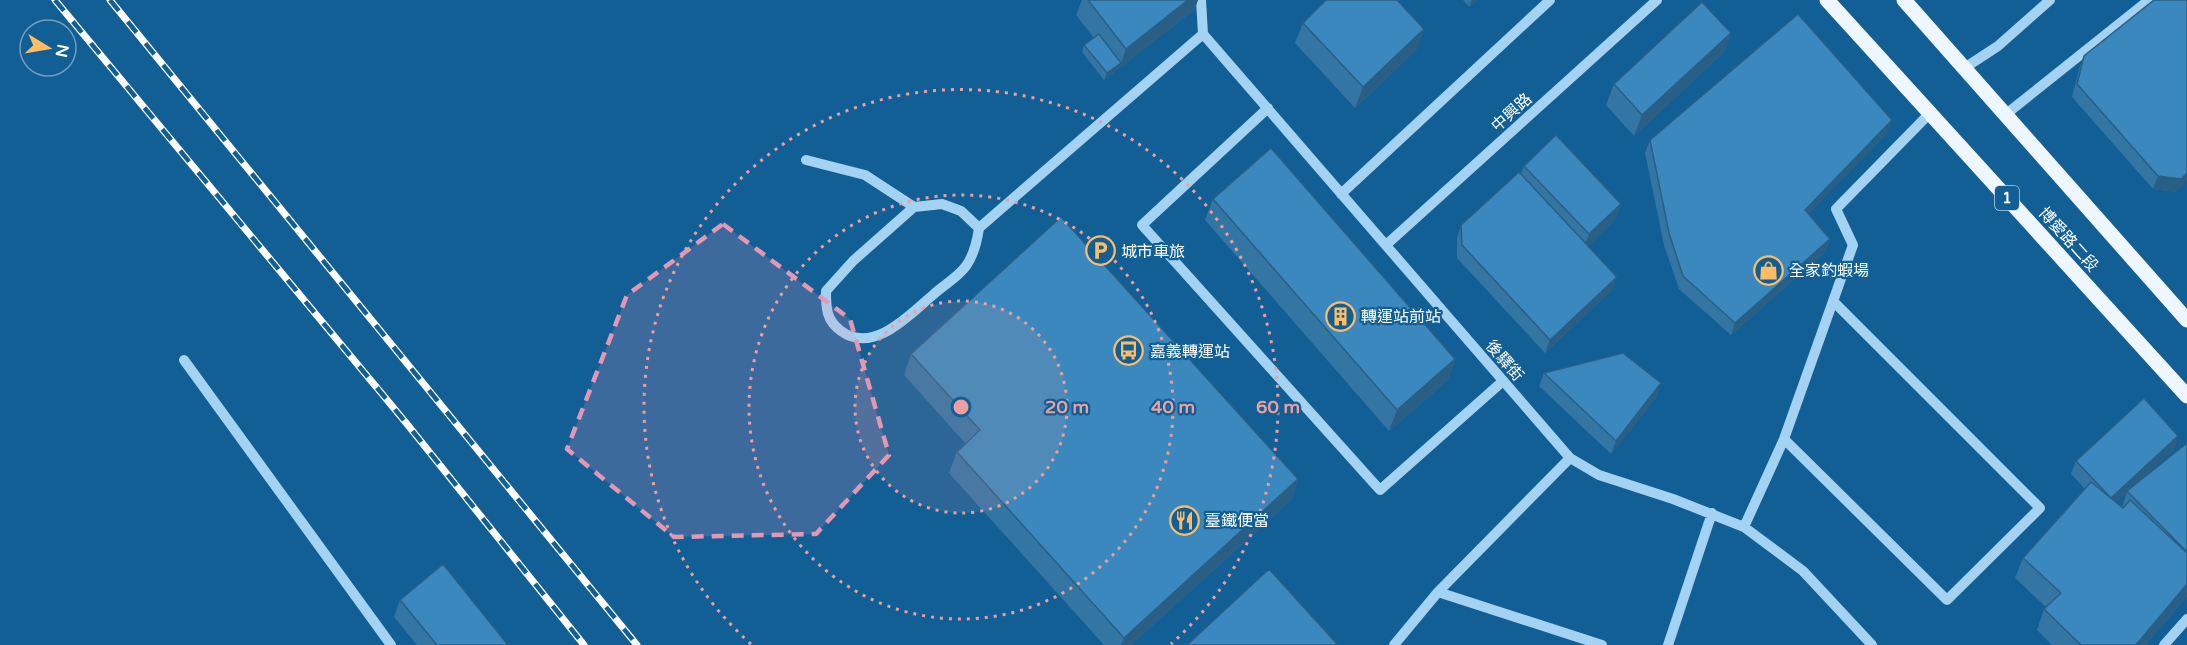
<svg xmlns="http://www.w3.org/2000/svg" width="2187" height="645" font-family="'Varela Round','Noto Sans TC',sans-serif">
<rect width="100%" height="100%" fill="#125f96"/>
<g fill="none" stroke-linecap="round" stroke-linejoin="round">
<path stroke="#a3d2f3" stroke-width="10" d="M 1201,0 L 1203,34 L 1570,458 L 1599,475 L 1673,499 L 1744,527 L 1803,571 L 1872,645
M 1963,69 L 1998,46 L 2050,0
M 1268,108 L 1142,225 L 1380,490 L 1503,381
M 2005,115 L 2149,0
M 806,160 L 865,175 L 914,207
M 1341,194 L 1550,0
M 942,204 L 961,211 L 979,228 C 977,242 974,255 966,266 C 958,277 944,285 934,294 C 910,314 874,355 841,331 C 826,320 826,308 826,291 L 853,261 L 914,207 Z
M 979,228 L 1203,34
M 1386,245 L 1657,0
M 184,360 L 391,645
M 1784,439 L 1947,600 L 2040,508 L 1833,301
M 1744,527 L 1784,439 L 1853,245 L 1836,209 L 1930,113
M 1438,592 L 1602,645
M 1394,645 L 1438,592 L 1570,458
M 1668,645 L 1712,513
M 2164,645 L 2187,619"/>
<path stroke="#eef7ff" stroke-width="15" d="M 1827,0 L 2187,396
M 1904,0 L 2187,320"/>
<defs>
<path id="rail" d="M 55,0 L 407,424 L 584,645
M 110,0 L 637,645"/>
</defs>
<use href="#rail" stroke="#fff" stroke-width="7"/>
<use href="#rail" stroke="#125f96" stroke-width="4.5" stroke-dasharray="14" stroke-linecap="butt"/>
</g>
<path fill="#3375a3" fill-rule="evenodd" d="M 1082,0 L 1198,0 L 1194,10 L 1104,80 L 1082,52 L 1084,45 L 1094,38 L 1076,15 Z
M 1463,0 L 1477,0 L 1469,7 Z
M 1303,23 L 1417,49 L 1355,108 L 1295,43 Z
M 1731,33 L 1723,53 L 1634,136 L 1606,105 L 1614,84 Z
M 2084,56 L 2176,192 L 2153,189 L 2072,97 L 2079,69 Z
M 1887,133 L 1808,214 L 1830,239 L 1825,252 L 1731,335 L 1679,289 L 1664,245 L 1645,153 L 1650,140 Z
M 1524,166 L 1621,204 L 1614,221 L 1588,246 L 1612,290 L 1545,353 L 1457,258 L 1457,238 L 1461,225 L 1521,174 Z
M 1213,199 L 1455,359 L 1448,380 L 1389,431 L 1205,220 Z
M 911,354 L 1298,479 L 1291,500 L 1131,645 L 1104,645 L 949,473 L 957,452 L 966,444 L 904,375 Z
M 1544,373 L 1657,396 L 1611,454 L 1539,386 Z
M 2178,436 L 2174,449 L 2132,487 L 2187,443 L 2187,596 L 2146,645 L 2052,645 L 2037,630 L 2044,609 L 2046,607 L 2015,578 L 2023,558 L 2085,489 L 2071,474 L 2076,461 ZM 2127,492 L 2122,507 L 2116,502 Z
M 400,600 L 508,645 L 417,645 L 394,617 Z"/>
<path fill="#295f85" d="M 1188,0 L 1198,0 L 1194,10 L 1104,80 L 1107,73 L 1121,63 L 1126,49 Z
M 1472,0 L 1477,0 L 1469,7 Z
M 1424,29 L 1417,49 L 1355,108 L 1363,87 Z
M 1731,33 L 1723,53 L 1634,136 L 1642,115 Z
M 1892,120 L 1887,133 L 1800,223 L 1805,210 Z
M 2187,173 L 2187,180 L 2176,192 L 2153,189 L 2158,176 Z
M 1621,204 L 1614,221 L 1583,252 L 1589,234 Z
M 1830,239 L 1825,252 L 1731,335 L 1735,323 Z
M 1617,277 L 1612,290 L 1545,353 L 1550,340 Z
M 1455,359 L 1448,380 L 1389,431 L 1397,410 Z
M 1661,383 L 1657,396 L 1611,454 L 1616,441 Z
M 2178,436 L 2174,449 L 2106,511 L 2111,499 Z
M 1298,479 L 1291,500 L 1131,645 L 1121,645 L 1124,638 Z
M 2187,584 L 2187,596 L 2146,645 L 2136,645 Z"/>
<path fill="#3b88be" stroke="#295f85" stroke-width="1.5" d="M 1088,0 L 1188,0 L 1126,49 Z
M 1326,0 L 1397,0 L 1424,29 L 1363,87 L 1303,23 Z
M 2154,0 L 2187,0 L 2187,173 L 2181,179 L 2158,176 L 2077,84 L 2084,56 Z
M 1702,2 L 1731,33 L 1642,115 L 1614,84 Z
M 1798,14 L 1892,120 L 1805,210 L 1830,239 L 1735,323 L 1683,276 L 1669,233 L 1650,140 Z
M 1099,34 L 1121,63 L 1107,73 L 1084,45 Z
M 1556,135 L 1621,204 L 1589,234 L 1524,166 Z
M 1271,148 L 1455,359 L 1397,410 L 1213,199 Z
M 1519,172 L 1617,277 L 1550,340 L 1462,245 L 1461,225 Z
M 1061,217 L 1298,479 L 1124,638 L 957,452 L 980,430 L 911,354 Z
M 1623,353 L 1661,383 L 1616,441 L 1544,373 Z
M 2144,398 L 2178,436 L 2111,498 L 2076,461 Z
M 2187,443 L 2187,552 L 2127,491 Z
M 2091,482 L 2123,508 L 2130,500 L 2187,553 L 2187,584 L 2136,645 L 2081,645 L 2044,609 L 2061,593 L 2023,558 Z
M 443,564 L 508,645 L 437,645 L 400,600 Z
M 1269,569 L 1338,645 L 1187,645 Z"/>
<path fill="#e497b5" fill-opacity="0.2" stroke="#e497b5" stroke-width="4.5" stroke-dasharray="12 8" stroke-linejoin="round" d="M 723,224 L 850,319 L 889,455 L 816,534 L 674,537 L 567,449 L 627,295 Z"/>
<circle cx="961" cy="407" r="106" fill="#ed9e9e" fill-opacity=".12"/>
<g fill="none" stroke="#ed9e9e" stroke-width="3" stroke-dasharray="3 6">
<circle cx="961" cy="407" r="106"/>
<circle cx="961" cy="407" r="212"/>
<path d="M751 644A317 317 0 1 1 1171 644"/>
</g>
<defs>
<symbol id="parking-ring" viewBox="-11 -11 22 22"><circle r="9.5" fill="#125f96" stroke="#ffbc64" stroke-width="1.5"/><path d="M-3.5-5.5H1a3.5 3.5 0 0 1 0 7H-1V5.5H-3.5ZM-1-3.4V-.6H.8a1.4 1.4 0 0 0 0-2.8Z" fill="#ffbc64"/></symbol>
<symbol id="shop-ring" viewBox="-11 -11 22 22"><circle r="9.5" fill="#125f96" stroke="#ffbc64" stroke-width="1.5"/><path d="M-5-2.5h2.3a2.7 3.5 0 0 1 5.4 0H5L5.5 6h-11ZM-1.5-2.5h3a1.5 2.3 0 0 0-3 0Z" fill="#ffbc64"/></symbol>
<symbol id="building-ring" viewBox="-11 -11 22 22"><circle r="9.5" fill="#125f96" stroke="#ffbc64" stroke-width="1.5"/><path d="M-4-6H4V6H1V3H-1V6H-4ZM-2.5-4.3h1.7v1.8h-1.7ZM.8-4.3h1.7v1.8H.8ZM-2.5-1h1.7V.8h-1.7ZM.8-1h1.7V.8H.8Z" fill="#ffbc64"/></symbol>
<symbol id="bus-ring" viewBox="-11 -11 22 22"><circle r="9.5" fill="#125f96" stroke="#ffbc64" stroke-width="1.5"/><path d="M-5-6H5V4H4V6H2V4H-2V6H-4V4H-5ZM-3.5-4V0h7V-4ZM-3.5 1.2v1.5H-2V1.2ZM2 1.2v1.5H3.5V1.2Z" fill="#ffbc64"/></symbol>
<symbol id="restaurant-ring" viewBox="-11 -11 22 22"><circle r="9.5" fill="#125f96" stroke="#ffbc64" stroke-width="1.5"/><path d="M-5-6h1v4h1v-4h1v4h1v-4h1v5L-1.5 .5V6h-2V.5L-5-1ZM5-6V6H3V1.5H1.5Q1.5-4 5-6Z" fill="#ffbc64"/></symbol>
</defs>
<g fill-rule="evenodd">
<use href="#parking-ring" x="1084" y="234" width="33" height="33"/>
<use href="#shop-ring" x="1752" y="254" width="33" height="33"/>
<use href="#building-ring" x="1324" y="300" width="33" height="33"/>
<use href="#bus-ring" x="1112" y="334" width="33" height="33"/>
<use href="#restaurant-ring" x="1168" y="504" width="33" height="33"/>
</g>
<g text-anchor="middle" stroke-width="4.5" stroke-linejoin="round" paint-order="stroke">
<rect fill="#125f96" stroke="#b8cfe0" stroke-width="1.5" x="1995" y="186" width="24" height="24" rx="4.5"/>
<g font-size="15" font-weight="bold" fill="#fff">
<text x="2007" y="203">1</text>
</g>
<g font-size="16" fill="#fff" stroke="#125f96">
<text transform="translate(1511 112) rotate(-42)" y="6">中興路</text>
<text transform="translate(2069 239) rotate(48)" y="6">博愛路二段</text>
<text transform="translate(1505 360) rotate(49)" y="6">後驛街</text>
</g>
<g font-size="16" fill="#fff" stroke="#125f96" text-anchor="start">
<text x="1121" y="257">城市車旅</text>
<text x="1789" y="276">全家釣蝦場</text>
<text x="1361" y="322">轉運站前站</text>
<text x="1150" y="357">嘉義轉運站</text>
<text x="1205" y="526">臺鐵便當</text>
</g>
</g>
<circle cx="961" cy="407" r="9" fill="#ed9e9e" stroke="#125f96" stroke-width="3"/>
<g font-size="18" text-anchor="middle" font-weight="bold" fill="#ed9e9e" stroke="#125f96" stroke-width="4.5" stroke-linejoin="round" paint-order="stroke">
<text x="1067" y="413">20 m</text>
<text x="1173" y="413">40 m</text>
<text x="1278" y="413">60 m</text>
</g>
<g transform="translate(48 48) rotate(101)"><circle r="28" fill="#125f96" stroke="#719fc0" stroke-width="1.5"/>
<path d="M0-4.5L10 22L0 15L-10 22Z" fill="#ffbc64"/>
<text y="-9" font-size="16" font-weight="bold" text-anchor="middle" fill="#ffffff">N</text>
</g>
</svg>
